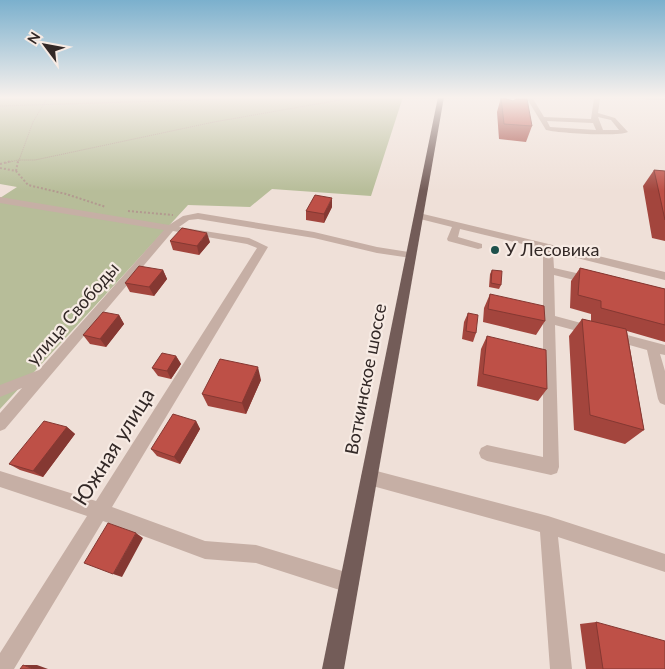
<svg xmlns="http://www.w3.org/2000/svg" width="665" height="669" font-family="Lato,sans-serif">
<rect width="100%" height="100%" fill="#efe0d8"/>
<path fill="#b7bd99" d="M 0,97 L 403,97 L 371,196 L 272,189 L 250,207 L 188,205 L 0,409 L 0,198 L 17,187 L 0,184 Z"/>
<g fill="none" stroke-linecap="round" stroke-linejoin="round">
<path stroke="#b2998f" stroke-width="1" stroke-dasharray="1 1" stroke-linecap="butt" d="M 331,97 L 347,97
M 419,97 L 429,97
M 0,106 L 288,97
M 6,163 L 18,160 L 35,160 L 214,122 L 357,97
M 18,163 L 33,122 L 48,97"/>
<path stroke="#b2998f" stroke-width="2" stroke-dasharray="2 2" stroke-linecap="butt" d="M 0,164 L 12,161
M 0,168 L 16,171 L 28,185 L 66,194 L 106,207
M 16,171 L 18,161
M 128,211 L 173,215"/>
<path fill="#c6afa5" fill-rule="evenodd" d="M 526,97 L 532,97 L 544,117 L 591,119 L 594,99 L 592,97 L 598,97 L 600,99 L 598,113 L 615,118 L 628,132 C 619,137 558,133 546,130 ZM 598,117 L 611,120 L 619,130 L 603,130 ZM 547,121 L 593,123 L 596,130 L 550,127 Z
M 639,97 L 665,97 L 665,100 L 642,99 Z
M 0,197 L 169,225 L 183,216 L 198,213 L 314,232 L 377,247 L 415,253 L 416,255 L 415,257 L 411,258 L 377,253 L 314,238 L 198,219 L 189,220 L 179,227 L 249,238 L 268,247 L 112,507 L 205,541 L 256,545 L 349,573 L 356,576 L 359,583 L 356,590 L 349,593 L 256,563 L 205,559 L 103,521 L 14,669 L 0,669 L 0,653 L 87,516 L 0,487 L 0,471 L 96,501 L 257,248 L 247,244 L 173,231 L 5,429 L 0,431 L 0,413 L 22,388 L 0,397 L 0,385 L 39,370 L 164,230 L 0,203 Z
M 419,213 L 665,272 L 665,280 L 553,252 L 554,268 L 594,277 L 596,280 L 590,284 L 554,275 L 555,316 L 596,327 L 598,330 L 596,333 L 592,335 L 555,325 L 559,467 L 557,473 L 551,475 L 487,461 L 481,458 L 479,453 L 481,448 L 487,445 L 543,457 L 543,249 L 460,229 L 458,237 L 482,244 L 482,248 L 478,249 L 448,241 L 447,239 L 452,227 L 416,218 L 416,214 Z
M 612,331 L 665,345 L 665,355 L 660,354 L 665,371 L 665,405 L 660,403 L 658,399 L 647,350 L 608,339 L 606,336 L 608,333 Z
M 369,469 L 548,516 L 665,554 L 665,572 L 558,537 L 572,669 L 550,669 L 540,532 L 369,485 L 363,483 L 361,477 L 363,471 Z"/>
<path fill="#735c58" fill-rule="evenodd" d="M 438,97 L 444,97 L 344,669 L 322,669 Z"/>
</g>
<path fill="#a3453d" d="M 501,97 L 532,126 L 526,142 L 499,139 L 497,112 Z
M 654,170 L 665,171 L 665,241 L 652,238 L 643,186 Z
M 332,207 L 324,223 L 306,220 L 306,211 Z
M 170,241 L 210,242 L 199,255 L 173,250 Z
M 580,268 L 665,289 L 665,342 L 627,331 L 644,430 L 625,444 L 574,430 L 569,336 L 582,319 L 591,321 L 591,314 L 570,308 L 571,281 Z
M 163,270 L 167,279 L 154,296 L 130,292 L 125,283 Z
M 492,270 L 501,285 L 499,289 L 489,287 L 490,274 Z
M 490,294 L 545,321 L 536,335 L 483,322 L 484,308 Z
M 468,313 L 476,333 L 473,342 L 462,339 L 464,322 Z
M 119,315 L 124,324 L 106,347 L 90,344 L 83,335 Z
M 487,336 L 547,389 L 538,401 L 477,386 L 481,349 Z
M 176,356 L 181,364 L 171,379 L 158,376 L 152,368 Z
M 261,380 L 246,414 L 208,406 L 202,394 Z
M 196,421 L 200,429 L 180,464 L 157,456 L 151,449 Z
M 67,427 L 75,434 L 43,477 L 20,470 L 9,464 Z
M 596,622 L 665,669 L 586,669 L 580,624 Z"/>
<path fill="#853832" d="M 332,198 L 332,207 L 324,223 L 324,214 Z
M 207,233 L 210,242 L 199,255 L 197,246 Z
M 163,270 L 167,279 L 154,296 L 149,287 Z
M 119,315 L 124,324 L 106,347 L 100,339 Z
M 176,356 L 181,364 L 171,379 L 167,371 Z
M 258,367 L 261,380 L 246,414 L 242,403 Z
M 196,421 L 200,429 L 180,464 L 174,457 Z
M 67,427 L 75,434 L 43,477 L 33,471 Z
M 136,533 L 143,538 L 122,577 L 113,574 Z
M 23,665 L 37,665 L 48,669 L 33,669 Z"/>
<path fill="#be5047" stroke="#853832" d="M 501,97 L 513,101 L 516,99 L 527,99 L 532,126 L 504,124 Z
M 654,170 L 665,171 L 665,220 Z
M 315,195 L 332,198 L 324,214 L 306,211 Z
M 182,228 L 207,233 L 197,246 L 170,241 Z
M 139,266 L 163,270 L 149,287 L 125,283 Z
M 580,268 L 665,289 L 665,325 L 601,308 L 601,301 L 578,295 Z
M 492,270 L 502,271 L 501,285 L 491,283 Z
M 490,294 L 544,306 L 545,321 L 488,309 Z
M 103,312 L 119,315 L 100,339 L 83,335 Z
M 468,313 L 478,315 L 476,333 L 466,331 Z
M 582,319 L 626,329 L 644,430 L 590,415 Z
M 487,336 L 546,350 L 547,389 L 483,374 Z
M 162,353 L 176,356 L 167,371 L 152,368 Z
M 220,359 L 258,367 L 242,403 L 202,394 Z
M 173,414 L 196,421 L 174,457 L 151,449 Z
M 44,421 L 67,427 L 33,471 L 9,464 Z
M 108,523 L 136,533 L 113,574 L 84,563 Z
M 596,622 L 665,641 L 665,669 L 603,669 Z
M 23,665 L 33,669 L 20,669 Z"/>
<linearGradient id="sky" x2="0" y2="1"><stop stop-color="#7bb0cd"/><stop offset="0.51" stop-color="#f8f1ed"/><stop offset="1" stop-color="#f8f1ed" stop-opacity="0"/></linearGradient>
<rect width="665" height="191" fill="url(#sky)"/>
<circle fill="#1e514c" stroke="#f7ebe4" stroke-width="2" cx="495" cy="250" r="5"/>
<g text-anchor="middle" stroke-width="4.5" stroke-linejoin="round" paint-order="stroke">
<g font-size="18" fill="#322826" stroke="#f7ebe4" text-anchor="start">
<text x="505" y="256">У Лесовика</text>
</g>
<g font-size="18" fill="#322826" stroke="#f7ebe4">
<text transform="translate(73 314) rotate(-49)" y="6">улица Свободы</text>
<text transform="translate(366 379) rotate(-79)" y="6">Воткинское шоссе</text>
</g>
<g font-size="21" fill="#322826" stroke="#f7ebe4">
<text transform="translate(114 447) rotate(-58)" y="7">Южная улица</text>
</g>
</g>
<g transform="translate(45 45) rotate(302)" stroke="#f7ebe4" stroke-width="4" paint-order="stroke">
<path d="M0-4L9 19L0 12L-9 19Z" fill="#322826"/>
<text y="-8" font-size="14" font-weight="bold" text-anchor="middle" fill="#322826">N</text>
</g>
</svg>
